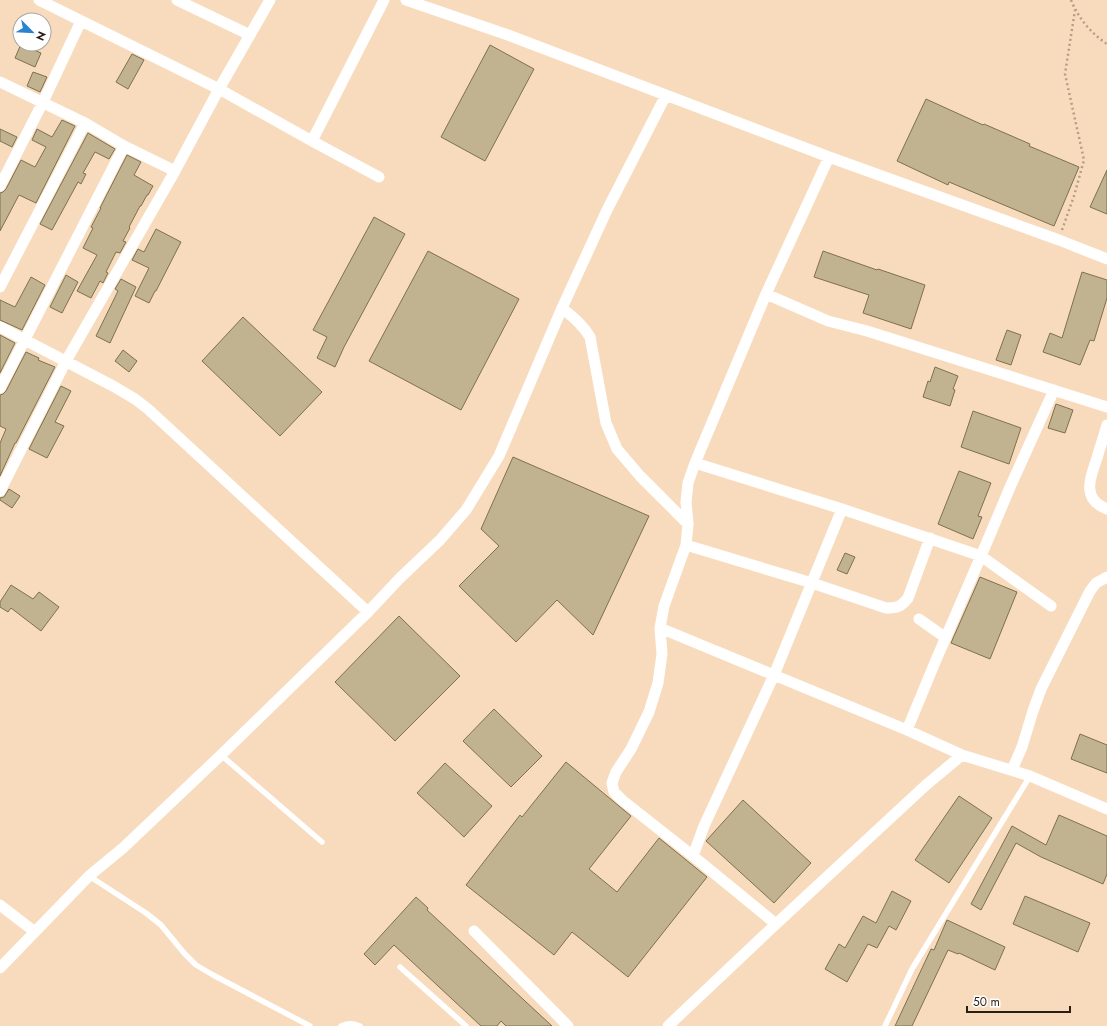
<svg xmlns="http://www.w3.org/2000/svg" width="1107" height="1026" font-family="Jost,sans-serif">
<rect width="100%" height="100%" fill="#f8dbbc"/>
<path fill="#c1b38f" stroke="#7e704e" d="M 21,44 L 41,53 L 35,67 L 15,58 Z
M 490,45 L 534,69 L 485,161 L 441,137 Z
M 132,54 L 144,60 L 128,89 L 116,82 Z
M 33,72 L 47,77 L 40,92 L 27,86 Z
M 926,99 L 983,125 L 984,124 L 1030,144 L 1029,146 L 1079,167 L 1054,226 L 949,182 L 948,185 L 897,161 Z
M 62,120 L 75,126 L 36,203 L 19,195 L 0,231 L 0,193 L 3,192 L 6,189 L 21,160 L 35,167 L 46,147 L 32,140 L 37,129 L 52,137 Z
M 0,129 L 17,137 L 12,147 L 0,141 Z
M 88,133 L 115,149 L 109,159 L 95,152 L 83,173 L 86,174 L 81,184 L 78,182 L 52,230 L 40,224 Z
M 127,155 L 141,162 L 134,175 L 153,186 L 148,195 L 147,195 L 141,206 L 140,206 L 129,227 L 130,228 L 123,241 L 126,242 L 120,253 L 116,252 L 106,272 L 108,273 L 103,283 L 100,281 L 91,298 L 77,291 L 97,255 L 83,248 L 93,228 L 91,227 L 101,208 L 100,208 Z
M 1107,170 L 1107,214 L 1090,207 Z
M 374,217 L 405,234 L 344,347 L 335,367 L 317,358 L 327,337 L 313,330 Z
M 156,229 L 181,242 L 156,291 L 155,291 L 149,303 L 135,296 L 149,268 L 132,260 L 138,249 L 144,252 Z
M 428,251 L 519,299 L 461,410 L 369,361 Z
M 823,251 L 877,270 L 878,269 L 925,285 L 911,329 L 863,313 L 869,295 L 814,277 Z
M 1082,272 L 1107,280 L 1107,298 L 1094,341 L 1090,340 L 1080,365 L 1043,352 L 1050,333 L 1062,338 Z
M 66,275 L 78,282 L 62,313 L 50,307 Z
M 31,277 L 45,285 L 22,330 L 0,320 L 0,300 L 15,307 Z
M 121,279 L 136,287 L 110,343 L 96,336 L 118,291 L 115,289 Z
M 243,317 L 322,392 L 280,436 L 202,361 Z
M 1007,330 L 1021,335 L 1011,365 L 996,360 Z
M 0,335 L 15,343 L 0,373 Z
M 123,350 L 137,361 L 129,372 L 115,361 Z
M 26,352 L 39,358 L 38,360 L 55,367 L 16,443 L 15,443 L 0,476 L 0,443 L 6,429 L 0,426 L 0,395 L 3,394 L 6,391 Z
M 935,367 L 958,376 L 953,389 L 955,390 L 950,406 L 923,397 L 928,381 L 930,382 Z
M 61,386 L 71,391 L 55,422 L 64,426 L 47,458 L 29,449 Z
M 1056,404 L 1073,410 L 1065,433 L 1048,428 Z
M 973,411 L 1021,428 L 1009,464 L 961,447 Z
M 513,457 L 649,516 L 593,635 L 557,600 L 516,642 L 459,586 L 499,546 L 481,529 Z
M 959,471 L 991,483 L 978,516 L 982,517 L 973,539 L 938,524 Z
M 9,489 L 20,496 L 12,508 L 0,500 L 0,498 L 4,497 Z
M 845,553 L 855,557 L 847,574 L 837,570 Z
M 980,577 L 1017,592 L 990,659 L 951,643 Z
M 11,585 L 33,599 L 39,592 L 59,607 L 41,631 L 11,608 L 8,612 L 0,607 L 0,602 Z
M 399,616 L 460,676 L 395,741 L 335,682 Z
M 494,709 L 542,756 L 511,787 L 463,741 Z
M 1080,734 L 1107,745 L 1107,773 L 1071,759 Z
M 566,762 L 631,816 L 589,869 L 617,892 L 659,838 L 707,877 L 628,977 L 572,932 L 554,955 L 466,885 L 520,815 L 522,817 Z
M 445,763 L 492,806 L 464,837 L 417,793 Z
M 959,796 L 992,818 L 949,883 L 915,860 Z
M 743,800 L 811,863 L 774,903 L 706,841 Z
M 1059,815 L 1107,836 L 1107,874 L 1103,884 L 1041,857 L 1016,843 L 981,910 L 971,904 L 1012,826 L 1046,845 Z
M 892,891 L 911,901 L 896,930 L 889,926 L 877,948 L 868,944 L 847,982 L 825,969 L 839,944 L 845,948 L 863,916 L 876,923 Z
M 1025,896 L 1090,923 L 1078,952 L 1013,924 Z
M 416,897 L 428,908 L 427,910 L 525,1001 L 552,1026 L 506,1026 L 501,1021 L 497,1026 L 481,1026 L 394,945 L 375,965 L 364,954 Z
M 947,920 L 1005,947 L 995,970 L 959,953 L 958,954 L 948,950 L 912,1026 L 895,1026 L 931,949 L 934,950 Z"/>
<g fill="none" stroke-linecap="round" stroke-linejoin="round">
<path stroke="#b59e85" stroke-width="2.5" stroke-dasharray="2 3" stroke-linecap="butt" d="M 1071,0 C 1078,18 1091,33 1107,44
M 1062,230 L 1074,196 L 1084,160 L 1065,74 L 1075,10"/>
<path stroke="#fff" stroke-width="5.5" d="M 221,755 L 322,842
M 89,876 L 146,913 L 161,925 L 184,953 L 196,965 L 213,975 L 310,1026
M 400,967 L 466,1026
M 341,1026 C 348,1023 352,1023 360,1026
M 885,1026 L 912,969 L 1030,776"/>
<path stroke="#fff" stroke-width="11" d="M 39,0 L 219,89 L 312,141 L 379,177
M 177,0 L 250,35
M 406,0 L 508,35 L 829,157 L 1059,240 L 1107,259
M 0,82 L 85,123 L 124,146 L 175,171
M 312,141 L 384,0
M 0,186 L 43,102 L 81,21
M 0,287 L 85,123
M 766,294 L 828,321 L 867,331 L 1107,407
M 562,308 C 573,317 583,325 590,337 L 606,423 L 617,449 L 640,476 L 688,524
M 0,327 L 113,386 L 135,399 L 148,409 L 368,612
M 0,388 L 124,146
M 1107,425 C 1104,436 1100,447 1097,458 C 1090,478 1081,499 1107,509
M 695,463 L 842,509 L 981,556 L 1051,606
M 0,491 L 66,361 L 175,171 L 219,89 L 270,0
M 686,545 L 812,583 L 886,608 C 897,608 901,607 908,598 L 930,538
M 919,619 L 946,638
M 660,628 L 907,730 L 962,755 L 1030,776 L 1107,809
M 907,730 L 936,660 L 981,556 L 1011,485 L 1054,390
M 1012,770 L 1022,747 L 1033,711 L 1041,689 L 1090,591 L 1096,583 L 1107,577
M 693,856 L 704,826 L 774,675 L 842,509
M 0,905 L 35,932
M 776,924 L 693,856 L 622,800 L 614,792 L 612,783 L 616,772 L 631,749 L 649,712 L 658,683 L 662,654 L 660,628 L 664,606 L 686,545 L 688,524 L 686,502 L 688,483 L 695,463 L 766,294 L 829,157
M 474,931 L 568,1026
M 0,968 L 89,876 L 123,848 L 221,755 L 368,612 L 400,578 L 440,540 L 466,510 L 499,456 L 562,308 L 607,210 L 666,95
M 668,1026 L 776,924 L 926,785 L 962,755"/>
</g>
<g transform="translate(32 32) rotate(114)"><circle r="19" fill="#ffffff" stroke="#a9a5a1"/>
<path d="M0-3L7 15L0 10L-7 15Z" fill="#2883d0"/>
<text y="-6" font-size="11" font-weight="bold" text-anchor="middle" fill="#291e13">N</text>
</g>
<path d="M967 1006v6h103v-6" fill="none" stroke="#291e13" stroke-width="2"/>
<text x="973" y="1006" font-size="12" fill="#291e13" stroke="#ffffff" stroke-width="3" paint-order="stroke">50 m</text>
</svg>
